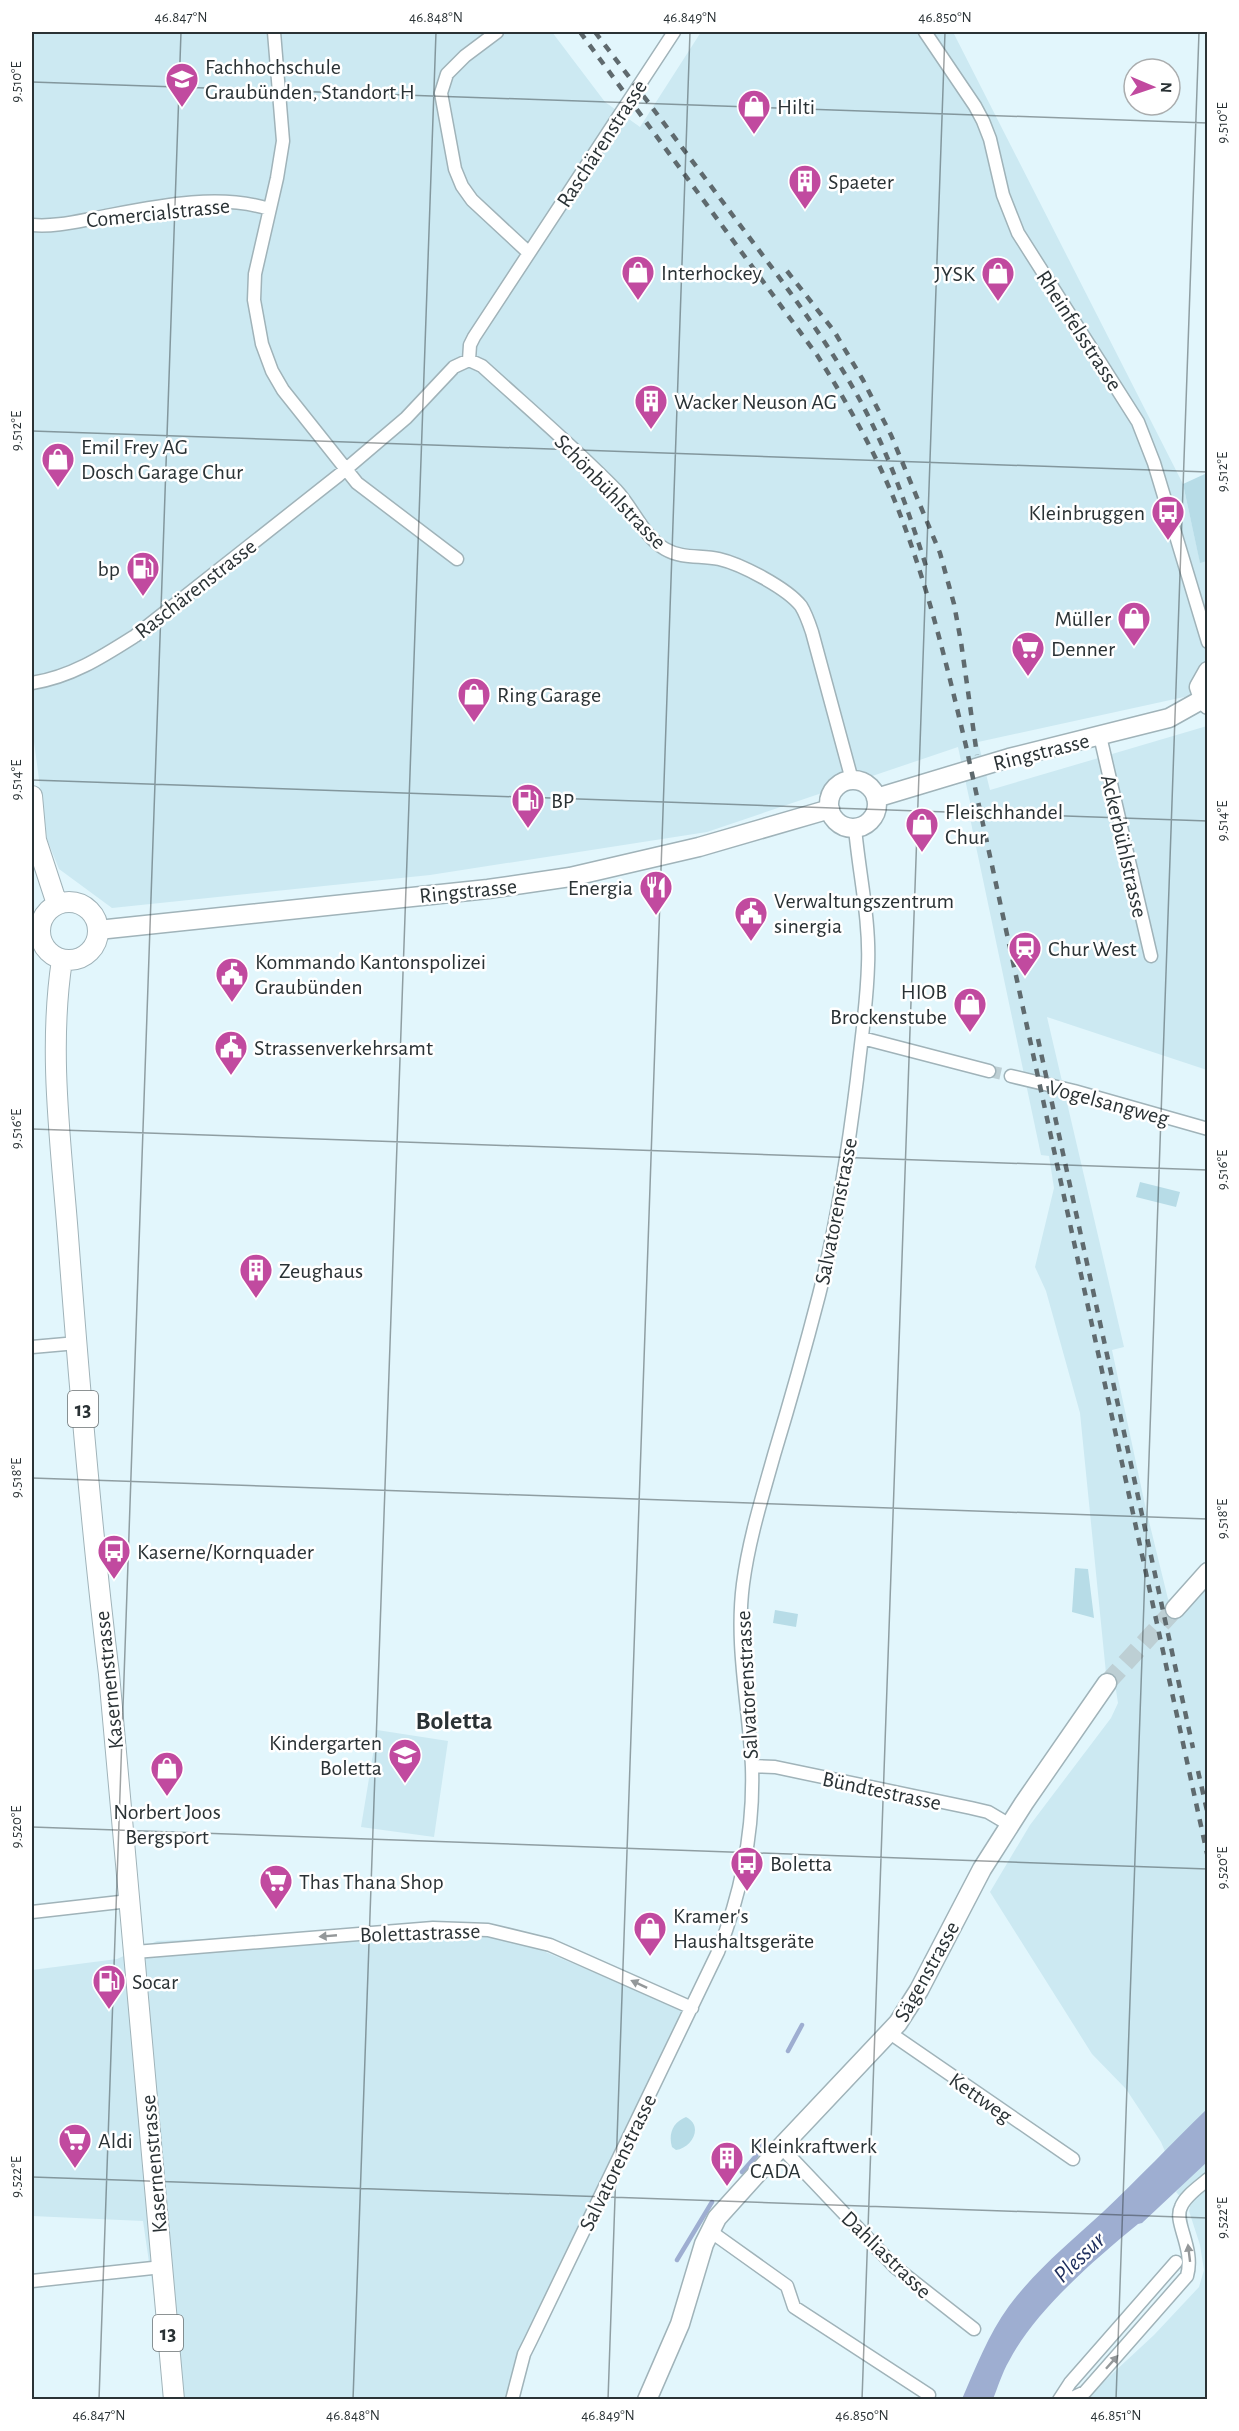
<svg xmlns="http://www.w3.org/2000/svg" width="1239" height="2431" font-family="'Alegreya Sans',sans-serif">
<rect width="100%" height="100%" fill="#e2f6fc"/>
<path fill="#cce9f2" d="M 32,32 L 552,32 L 605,102 L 640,127 L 701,32 L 953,32 L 1183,484 L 1200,562 L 1207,561 L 1207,692 L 978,742 L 990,790 L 1207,726 L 1207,1070 L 1047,1017 L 1124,1347 L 1112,1350 L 1145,1505 L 1168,1599 L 1175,1608 L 1207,1572 L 1207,2399 L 1085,2399 L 1154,2335 L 1199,2287 L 1204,2270 L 1200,2245 L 1189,2211 L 1190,2207 L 1176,2192 L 1180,2187 L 1161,2142 L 1126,2089 L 1092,2054 L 990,1892 L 1030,1825 L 1111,1718 L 1118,1703 L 1116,1690 L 1107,1683 L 1080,1413 L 1046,1291 L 1035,1267 L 1054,1188 L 1049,1156 L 1041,1155 L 970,818 L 970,802 L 958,747 L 707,832 L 430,875 L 112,908 L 59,869 L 47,839 L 32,727 Z
M 377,1730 L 448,1741 L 434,1837 L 361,1827 Z
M 459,1928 L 517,1940 L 686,2011 L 547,2301 L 510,2399 L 169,2399 L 143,2221 L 32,2216 L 32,1970 L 117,1959 L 157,1941 Z"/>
<path fill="#b7dce7" d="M 1207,473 L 1207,561 L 1200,563 L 1183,484 Z
M 1140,1182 L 1180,1192 L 1176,1207 L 1136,1197 Z
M 1075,1568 L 1088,1569 L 1094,1618 L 1072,1612 Z
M 775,1610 L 798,1614 L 796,1627 L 773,1623 Z
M 686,2117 C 704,2126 692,2148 676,2150 L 672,2147 C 668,2134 673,2122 686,2117 Z"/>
<path fill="#9eaed1" d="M 1207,2109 L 1207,2162 L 1142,2223 L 1138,2224 C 1094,2260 1035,2311 1009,2361 C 1002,2373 998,2387 993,2399 L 962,2399 C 976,2367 988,2335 1009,2306 C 1036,2270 1070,2242 1103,2212 C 1138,2179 1172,2143 1207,2109 Z"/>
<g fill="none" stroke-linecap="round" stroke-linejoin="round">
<path stroke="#9eaed1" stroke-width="4.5" d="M 788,2051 L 802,2025
M 742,2172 L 756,2156 L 761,2141
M 677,2260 L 712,2202"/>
<path stroke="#bdcfd4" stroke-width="12" stroke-dasharray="12 6" stroke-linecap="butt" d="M 989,1071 L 1011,1076"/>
<path stroke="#bdcfd4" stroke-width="18" stroke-dasharray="18 9" stroke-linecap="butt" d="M 1107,1683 L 1175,1609"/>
<defs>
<path id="street" d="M 274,32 L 283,141 L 277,178 L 255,274 L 254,300 L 262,344 L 272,371 L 283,390 L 357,483 L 457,559
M 497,32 L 465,56 L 447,74 L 441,93 L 455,169 L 462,186 L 472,200 L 529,253
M 925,32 L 975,106 L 983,121 L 990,139 L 1003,195 L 1018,233 L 1138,422 L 1154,463 L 1208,642
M 32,225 C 53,227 74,222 95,218 C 149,208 216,192 269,209
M 469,360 L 482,366 C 527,407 574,447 616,490 C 633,508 644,537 665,549 C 682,559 701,555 719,559 C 741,564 787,588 801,606 C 806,614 809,623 812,632 L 852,780
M 469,360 L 470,345 L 474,337 L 674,32
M 32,683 C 71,677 102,657 135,636 L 339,475 L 406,418 L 454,367 L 469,360
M 1100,736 L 1151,956
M 862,1038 L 989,1071
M 1011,1076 L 1074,1091 L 1208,1129
M 32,1347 L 77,1343
M 752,1766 L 775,1767 L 971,1808 L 988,1812 L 1010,1825
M 32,1912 L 129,1901
M 135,1952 L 433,1928 L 488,1930 L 550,1945 L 692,2008
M 890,2033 L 1073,2159
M 781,2147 L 895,2267 L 974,2329
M 710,2231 L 787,2286 L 794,2307 L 929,2395
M 32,2281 L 162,2267
M 512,2400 L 524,2354 L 531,2340 L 718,1952 C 741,1894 754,1830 752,1767 C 749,1705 735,1646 743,1584 C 749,1539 762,1498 774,1455 C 790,1402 805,1349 819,1295 C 837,1224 848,1152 857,1079 C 861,1042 867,1003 868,965 C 870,920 859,873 855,828
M 1059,2400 L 1070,2383 L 1176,2262
M 1068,2400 L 1085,2392 L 1187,2276 C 1195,2248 1173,2222 1181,2207 C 1185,2196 1199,2187 1208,2179"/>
<path id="secondary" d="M 1208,671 L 1199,687 L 1203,699 L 1208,705
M829 804a24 24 0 1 1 48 0a24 24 0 1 1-48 0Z
M 876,798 L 1009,758 L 1169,718 L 1203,699
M 98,930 L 488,889 L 570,877 L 699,847 L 830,809
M 1175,1609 L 1208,1572
M 647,2400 L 680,2324 L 704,2244 L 717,2218 L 781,2147 L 898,2023 L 919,1990 L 982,1869 L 1024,1803 L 1107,1683"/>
<path id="primary" d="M 32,796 L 36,840 L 57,904
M40 931a29 29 0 1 1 58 0a29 29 0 1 1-58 0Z
M 62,960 C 48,1051 61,1144 68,1236 C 79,1382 91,1528 109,1674 L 174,2400"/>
</defs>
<use href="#street" stroke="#a0b3b9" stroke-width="15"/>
<use href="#secondary" stroke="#a0b3b9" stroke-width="21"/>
<use href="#primary" stroke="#a0b3b9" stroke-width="22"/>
<use href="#street" stroke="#fff" stroke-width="12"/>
<use href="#secondary" stroke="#fff" stroke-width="18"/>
<use href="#primary" stroke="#fff" stroke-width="20"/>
<path stroke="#5f6a6e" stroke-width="4.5" stroke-dasharray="8 8" stroke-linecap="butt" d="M 580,32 L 817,355 C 848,404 877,455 898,509 C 928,586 947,666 966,746 L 1208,1858
M 595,32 C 643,95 690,158 737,221 C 779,277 822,333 856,393 C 887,448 907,507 926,566
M 787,271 L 834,331 L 863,380 L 891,435 L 940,553 L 954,604 L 961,642 L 977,755
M 1038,1039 L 1193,1748
M 1198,1771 L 1208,1815"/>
</g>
<defs><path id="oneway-solid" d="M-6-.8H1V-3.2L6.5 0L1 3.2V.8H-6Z" transform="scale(1.5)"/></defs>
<g fill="#94989a">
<use href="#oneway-solid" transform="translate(328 1936) rotate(175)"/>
<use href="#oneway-solid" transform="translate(639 1984) rotate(-155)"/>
<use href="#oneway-solid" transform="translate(1189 2253) rotate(-97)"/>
<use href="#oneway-solid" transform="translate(1112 2362) rotate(-48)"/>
</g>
<path fill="none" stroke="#2a3235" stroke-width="1.5" stroke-opacity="0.45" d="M 32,82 L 1208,123M 32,431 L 1208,472M 32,780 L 1208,821M 32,1129 L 1208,1170M 32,1478 L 1208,1519M 32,1827 L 1208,1869M 32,2177 L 1208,2218M 99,2400 L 181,32M 353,2400 L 436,32M 608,2400 L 690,32M 862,2400 L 945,32M 1116,2400 L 1199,32"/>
<defs>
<symbol id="university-pin" viewBox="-11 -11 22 30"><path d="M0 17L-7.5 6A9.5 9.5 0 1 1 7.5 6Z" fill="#c14a9f" stroke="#fff"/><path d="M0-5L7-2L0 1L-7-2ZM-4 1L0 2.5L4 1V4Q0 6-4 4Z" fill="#fff"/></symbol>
<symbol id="shop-pin" viewBox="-11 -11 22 30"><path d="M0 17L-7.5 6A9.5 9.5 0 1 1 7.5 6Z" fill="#c14a9f" stroke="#fff"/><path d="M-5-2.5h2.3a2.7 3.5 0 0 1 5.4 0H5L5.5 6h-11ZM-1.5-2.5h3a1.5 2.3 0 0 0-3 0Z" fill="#fff"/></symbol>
<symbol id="building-pin" viewBox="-11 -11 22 30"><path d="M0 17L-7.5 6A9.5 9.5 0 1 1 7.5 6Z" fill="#c14a9f" stroke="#fff"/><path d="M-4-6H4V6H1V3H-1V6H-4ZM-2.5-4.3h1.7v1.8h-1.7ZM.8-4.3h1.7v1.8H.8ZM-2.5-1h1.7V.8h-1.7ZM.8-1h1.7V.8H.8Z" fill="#fff"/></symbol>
<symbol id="bus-pin" viewBox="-11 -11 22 30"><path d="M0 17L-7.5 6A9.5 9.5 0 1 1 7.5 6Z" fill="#c14a9f" stroke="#fff"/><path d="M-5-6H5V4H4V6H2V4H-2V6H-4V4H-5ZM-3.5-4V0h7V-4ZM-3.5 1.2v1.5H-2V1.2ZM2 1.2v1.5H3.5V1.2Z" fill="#fff"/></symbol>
<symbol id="fuel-pin" viewBox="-11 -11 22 30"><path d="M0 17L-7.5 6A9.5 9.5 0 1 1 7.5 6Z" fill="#c14a9f" stroke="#fff"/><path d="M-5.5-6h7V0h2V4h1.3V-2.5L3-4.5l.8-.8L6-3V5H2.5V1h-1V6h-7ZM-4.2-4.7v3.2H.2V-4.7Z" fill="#fff"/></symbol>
<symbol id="supermarket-pin" viewBox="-11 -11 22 30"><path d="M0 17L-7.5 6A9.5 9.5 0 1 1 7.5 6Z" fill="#c14a9f" stroke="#fff"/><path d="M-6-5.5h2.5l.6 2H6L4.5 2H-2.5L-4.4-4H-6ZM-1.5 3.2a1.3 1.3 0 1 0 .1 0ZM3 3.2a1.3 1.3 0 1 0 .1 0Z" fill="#fff"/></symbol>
<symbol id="restaurant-pin" viewBox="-11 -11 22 30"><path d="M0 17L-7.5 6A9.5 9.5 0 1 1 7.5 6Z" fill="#c14a9f" stroke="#fff"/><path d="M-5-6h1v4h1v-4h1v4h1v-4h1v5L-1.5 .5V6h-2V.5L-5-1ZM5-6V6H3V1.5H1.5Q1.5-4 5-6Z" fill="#fff"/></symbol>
<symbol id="civic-pin" viewBox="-11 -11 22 30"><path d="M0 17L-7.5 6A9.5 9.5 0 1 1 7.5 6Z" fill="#c14a9f" stroke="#fff"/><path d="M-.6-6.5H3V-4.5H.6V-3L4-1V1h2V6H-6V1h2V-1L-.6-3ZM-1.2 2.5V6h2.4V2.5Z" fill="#fff"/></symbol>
<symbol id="station-pin" viewBox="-11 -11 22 30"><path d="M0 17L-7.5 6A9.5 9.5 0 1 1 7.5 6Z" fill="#c14a9f" stroke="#fff"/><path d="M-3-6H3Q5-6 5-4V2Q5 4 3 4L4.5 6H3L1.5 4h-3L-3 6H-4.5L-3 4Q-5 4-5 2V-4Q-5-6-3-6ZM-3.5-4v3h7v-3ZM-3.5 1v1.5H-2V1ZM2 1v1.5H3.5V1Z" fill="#fff"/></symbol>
<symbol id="school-pin" viewBox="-11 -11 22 30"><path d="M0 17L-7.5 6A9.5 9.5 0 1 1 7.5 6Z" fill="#c14a9f" stroke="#fff"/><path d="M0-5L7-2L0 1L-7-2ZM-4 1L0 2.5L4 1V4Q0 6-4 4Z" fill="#fff"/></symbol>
</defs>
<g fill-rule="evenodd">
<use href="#university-pin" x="163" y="60" width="38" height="52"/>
<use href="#shop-pin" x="735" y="87" width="38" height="52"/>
<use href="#building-pin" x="786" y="162" width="38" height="52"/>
<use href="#shop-pin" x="619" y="253" width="38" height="52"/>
<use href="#shop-pin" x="979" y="254" width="38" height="52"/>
<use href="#building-pin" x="632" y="382" width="38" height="52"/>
<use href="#shop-pin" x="39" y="440" width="38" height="52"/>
<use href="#bus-pin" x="1149" y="493" width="38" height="52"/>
<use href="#fuel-pin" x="124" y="549" width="38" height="52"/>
<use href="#shop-pin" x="1115" y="599" width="38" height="52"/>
<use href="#supermarket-pin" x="1009" y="629" width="38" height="52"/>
<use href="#shop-pin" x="455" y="675" width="38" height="52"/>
<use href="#fuel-pin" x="509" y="781" width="38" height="52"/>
<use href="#shop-pin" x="903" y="805" width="38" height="52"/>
<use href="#restaurant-pin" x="637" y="868" width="38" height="52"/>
<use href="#civic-pin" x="732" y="894" width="38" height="52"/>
<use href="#station-pin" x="1006" y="929" width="38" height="52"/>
<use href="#civic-pin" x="213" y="955" width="38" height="52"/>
<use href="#shop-pin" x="951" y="985" width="38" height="52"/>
<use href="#civic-pin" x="212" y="1028" width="38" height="52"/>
<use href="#building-pin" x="237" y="1251" width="38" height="52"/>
<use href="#bus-pin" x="95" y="1532" width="38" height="52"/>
<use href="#school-pin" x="386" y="1736" width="38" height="52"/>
<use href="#shop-pin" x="148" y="1749" width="38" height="52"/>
<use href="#bus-pin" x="728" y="1844" width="38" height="52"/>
<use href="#supermarket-pin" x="257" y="1862" width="38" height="52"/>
<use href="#shop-pin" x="631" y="1909" width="38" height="52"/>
<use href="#fuel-pin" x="90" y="1962" width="38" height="52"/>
<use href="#supermarket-pin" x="56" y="2121" width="38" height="52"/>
<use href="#building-pin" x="708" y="2139" width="38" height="52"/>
</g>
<g text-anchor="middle" stroke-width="5" stroke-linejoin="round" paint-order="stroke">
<g fill="#fff" stroke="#6a7072" stroke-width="1.5">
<rect x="68" y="1391" width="30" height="36" rx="4.5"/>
<rect x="153" y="2315" width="30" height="36" rx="4.5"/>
</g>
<g font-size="21" font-weight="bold" fill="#2a3235">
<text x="83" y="1416">13</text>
<text x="168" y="2340">13</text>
</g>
<g font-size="22" fill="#2a3235" stroke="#fff" text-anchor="start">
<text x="205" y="74">Fachhochschule<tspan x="205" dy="25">Graubünden, Standort H</tspan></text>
<text x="777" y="114">Hilti</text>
<text x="828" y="189">Spaeter</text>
<text x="661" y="280">Interhockey</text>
<text x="975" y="281" text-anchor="end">JYSK</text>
<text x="674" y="409">Wacker Neuson AG</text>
<text x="81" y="454">Emil Frey AG<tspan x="81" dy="25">Dosch Garage Chur</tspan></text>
<text x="1145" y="520" text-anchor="end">Kleinbruggen</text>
<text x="120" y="576" text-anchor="end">bp</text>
<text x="1111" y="626" text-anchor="end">Müller</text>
<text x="1051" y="656">Denner</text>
<text x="497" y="702">Ring Garage</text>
<text x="551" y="808">BP</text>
<text x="945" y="819">Fleischhandel<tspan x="945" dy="25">Chur</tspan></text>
<text x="633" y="895" text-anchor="end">Energia</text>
<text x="774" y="908">Verwaltungszentrum<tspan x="774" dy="25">sinergia</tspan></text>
<text x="1048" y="956">Chur West</text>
<text x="255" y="969">Kommando Kantonspolizei<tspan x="255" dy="25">Graubünden</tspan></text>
<text x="947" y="999" text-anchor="end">HIOB<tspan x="947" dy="25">Brockenstube</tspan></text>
<text x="254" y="1055">Strassenverkehrsamt</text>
<text x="279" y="1278">Zeughaus</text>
<text x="137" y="1559">Kaserne/Kornquader</text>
<text x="382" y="1750" text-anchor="end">Kindergarten<tspan x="382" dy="25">Boletta</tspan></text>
<text x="167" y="1819" text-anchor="middle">Norbert Joos<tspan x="167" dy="25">Bergsport</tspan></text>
<text x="770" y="1871">Boletta</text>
<text x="299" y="1889">Thas Thana Shop</text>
<text x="673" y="1923">Kramer's<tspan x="673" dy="25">Haushaltsgeräte</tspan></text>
<text x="132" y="1989">Socar</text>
<text x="98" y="2148">Aldi</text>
<text x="750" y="2153">Kleinkraftwerk<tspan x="750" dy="25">CADA</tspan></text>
</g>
<g font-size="22" fill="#2a3235" stroke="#fff">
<text transform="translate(601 143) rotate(-57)" y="8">Raschärenstrasse</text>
<text transform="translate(158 212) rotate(-6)" y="8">Comercialstrasse</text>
<text transform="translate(1080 330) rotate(57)" y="8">Rheinfelsstrasse</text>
<text transform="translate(611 491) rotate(46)" y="8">Schönbühlstrasse</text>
<text transform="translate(195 588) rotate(-38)" y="8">Raschärenstrasse</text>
<text transform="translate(1041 751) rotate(-14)" y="8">Ringstrasse</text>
<text transform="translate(1125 846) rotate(77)" y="8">Ackerbühlstrasse</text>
<text transform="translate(468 890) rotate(-6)" y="8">Ringstrasse</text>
<text transform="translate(1109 1102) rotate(15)" y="8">Vogelsangweg</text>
<text transform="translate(835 1211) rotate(-79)" y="8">Salvatorenstrasse</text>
<text transform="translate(108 1680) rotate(-96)" y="8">Kasernenstrasse</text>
<text transform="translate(746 1685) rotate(-93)" y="8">Salvatorenstrasse</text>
<text transform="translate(882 1790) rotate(12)" y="8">Bündtestrasse</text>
<text transform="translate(420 1932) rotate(-2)" y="8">Bolettastrasse</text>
<text transform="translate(926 1971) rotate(-61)" y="8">Sägenstrasse</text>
<text transform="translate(981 2097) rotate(35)" y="8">Kettweg</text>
<text transform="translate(617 2162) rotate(-64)" y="8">Salvatorenstrasse</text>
<text transform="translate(153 2164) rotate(-95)" y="8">Kasernenstrasse</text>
<text transform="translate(887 2254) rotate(44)" y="8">Dahliastrasse</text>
</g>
<g font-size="24" font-style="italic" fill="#20305e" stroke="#fff">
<text transform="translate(1079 2257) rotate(-44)" y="8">Plessur</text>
</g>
<g font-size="26" font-weight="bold" fill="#2a3235" stroke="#fff">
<text x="454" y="1729">Boletta</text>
</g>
</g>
<rect width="1239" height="2431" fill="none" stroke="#ffffff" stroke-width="66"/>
<g transform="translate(1152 87) rotate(92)"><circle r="28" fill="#ffffff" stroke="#aaadae" stroke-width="1.5"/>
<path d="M0-4.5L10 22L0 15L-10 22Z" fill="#c14a9f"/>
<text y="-9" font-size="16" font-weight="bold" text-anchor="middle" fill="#2a3235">N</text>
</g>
<rect x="33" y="33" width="1173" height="2365" fill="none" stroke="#2a3235" stroke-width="2"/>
<g font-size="15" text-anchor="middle" fill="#2a3235">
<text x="181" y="22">46.847°N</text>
<text x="436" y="22">46.848°N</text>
<text x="690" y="22">46.849°N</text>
<text x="945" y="22">46.850°N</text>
<text transform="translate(16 82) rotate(-90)" y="5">9.510°E</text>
<text transform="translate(1222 123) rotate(-90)" y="5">9.510°E</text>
<text transform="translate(16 431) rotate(-90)" y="5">9.512°E</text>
<text transform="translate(1222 472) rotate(-90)" y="5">9.512°E</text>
<text transform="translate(16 780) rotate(-90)" y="5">9.514°E</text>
<text transform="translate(1222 821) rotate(-90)" y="5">9.514°E</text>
<text transform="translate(16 1129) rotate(-90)" y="5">9.516°E</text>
<text transform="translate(1222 1170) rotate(-90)" y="5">9.516°E</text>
<text transform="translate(16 1478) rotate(-90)" y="5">9.518°E</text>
<text transform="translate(1222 1519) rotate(-90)" y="5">9.518°E</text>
<text transform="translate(16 1827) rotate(-90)" y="5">9.520°E</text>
<text transform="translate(1222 1868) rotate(-90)" y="5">9.520°E</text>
<text transform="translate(16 2177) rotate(-90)" y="5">9.522°E</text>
<text transform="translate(1222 2218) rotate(-90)" y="5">9.522°E</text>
<text x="99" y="2420">46.847°N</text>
<text x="353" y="2420">46.848°N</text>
<text x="608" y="2420">46.849°N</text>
<text x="862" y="2420">46.850°N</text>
<text x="1116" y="2420">46.851°N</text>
</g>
</svg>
